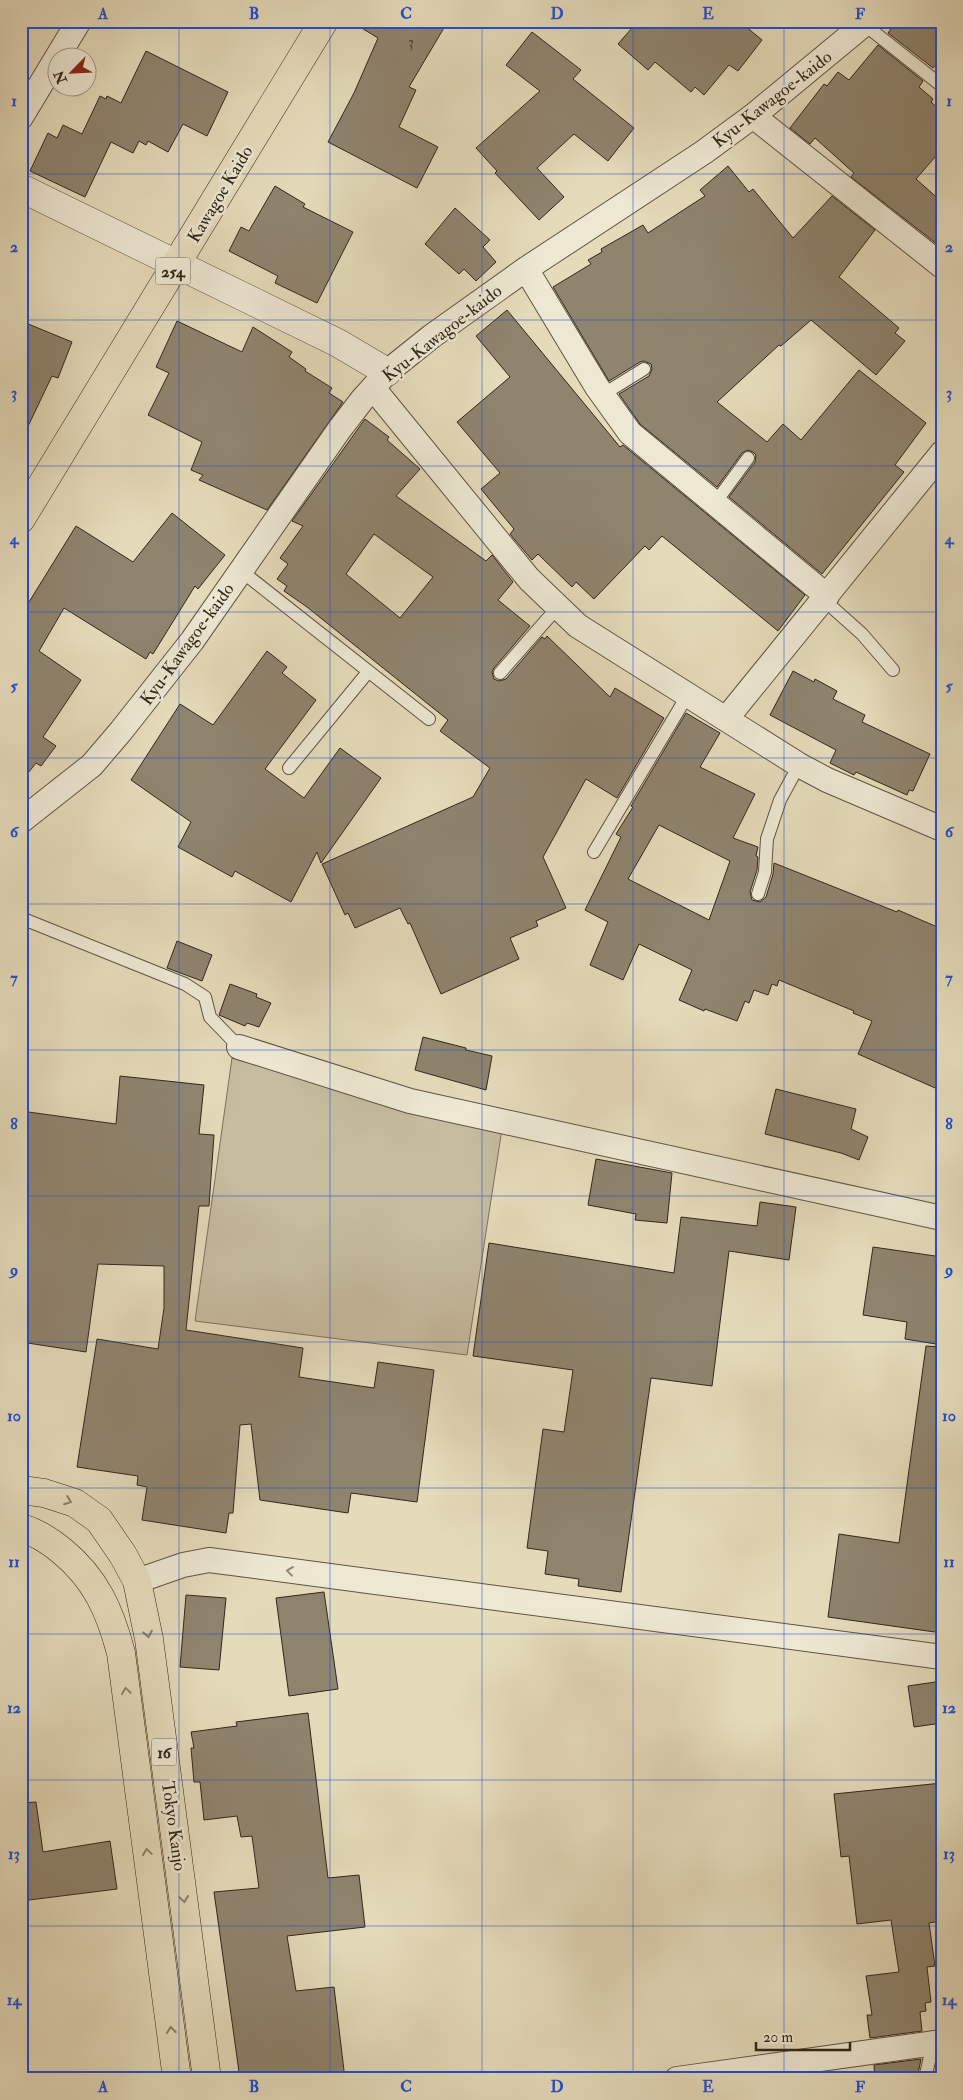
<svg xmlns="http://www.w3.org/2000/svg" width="963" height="2100" font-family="'IM FELL Double Pica',serif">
<rect width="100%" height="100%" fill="#e5dbbb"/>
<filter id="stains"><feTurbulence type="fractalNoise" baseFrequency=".004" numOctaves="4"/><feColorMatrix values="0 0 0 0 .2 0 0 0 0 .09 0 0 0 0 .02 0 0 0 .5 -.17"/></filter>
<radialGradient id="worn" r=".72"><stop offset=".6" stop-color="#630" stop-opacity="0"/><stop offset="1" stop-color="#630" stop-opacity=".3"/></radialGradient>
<path fill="#c6bca0" stroke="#7c715e" d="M 232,1058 L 407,1110 L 502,1129 L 467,1355 L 195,1321 Z"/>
<path fill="#8f846e" stroke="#31261b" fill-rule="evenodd" d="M 350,21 L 448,21 L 409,87 L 416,90 L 399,127 L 438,147 L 417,188 L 328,142 L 354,93 L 378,38 Z
M 638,21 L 739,21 L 762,40 L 738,71 L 729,65 L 704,95 L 695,87 L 691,92 L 655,62 L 648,70 L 618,44 Z
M 897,21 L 942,21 L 942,57 L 933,68 L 888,33 Z
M 532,32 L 581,70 L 573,79 L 634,128 L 608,161 L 574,134 L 537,168 L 564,197 L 539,220 L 495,173 L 497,171 L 476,148 L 540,91 L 506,65 Z
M 878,45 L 923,81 L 919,87 L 933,99 L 931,102 L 942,112 L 942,149 L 916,179 L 942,202 L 942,248 L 851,177 L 854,173 L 815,138 L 810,144 L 790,128 L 824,84 L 827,86 L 838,72 L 849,80 Z
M 146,51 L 228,92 L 207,136 L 183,124 L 168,152 L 148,141 L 146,145 L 139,141 L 133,153 L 111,142 L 85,197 L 30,171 L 48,133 L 57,138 L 63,125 L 82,134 L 100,96 L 106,99 L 107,96 L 121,103 Z
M 728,166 L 749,192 L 753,189 L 793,238 L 832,196 L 875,230 L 839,277 L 899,328 L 895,333 L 905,341 L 876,375 L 811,320 L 781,346 L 779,345 L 717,402 L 767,442 L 783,424 L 801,440 L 859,370 L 926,423 L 895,465 L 904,472 L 822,574 L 729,497 L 755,462 L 756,455 L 753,452 L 748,450 L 742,453 L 717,487 L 640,424 L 619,394 L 649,376 L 652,369 L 651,364 L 644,361 L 640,362 L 609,381 L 553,287 L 591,264 L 588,260 L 602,252 L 601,249 L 643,225 L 648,233 L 705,196 L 700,190 Z
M 275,186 L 305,204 L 303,207 L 353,232 L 317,303 L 275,283 L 278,276 L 229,251 L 241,227 L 249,231 Z
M 455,208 L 490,240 L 483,247 L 496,262 L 476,281 L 464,269 L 459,274 L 425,244 Z
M 507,310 L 620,447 L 623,445 L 805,595 L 778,631 L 662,536 L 649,550 L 645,546 L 594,599 L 576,582 L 572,587 L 538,554 L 532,560 L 510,534 L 514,529 L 481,489 L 500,473 L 457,422 L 510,377 L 476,336 Z
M 21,321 L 72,342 L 58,378 L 52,376 L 21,441 Z
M 177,321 L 242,352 L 253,327 L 292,352 L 289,357 L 306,369 L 305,371 L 332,388 L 329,393 L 343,402 L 267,510 L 199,480 L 203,475 L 191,470 L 202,442 L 148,415 L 169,373 L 156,367 Z
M 365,419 L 389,437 L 387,440 L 420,469 L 396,496 L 486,561 L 492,555 L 513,582 L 498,600 L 530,626 L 494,668 L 492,672 L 494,679 L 499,681 L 506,679 L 542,637 L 545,639 L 547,636 L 610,697 L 615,688 L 664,718 L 617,798 L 586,779 L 543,857 L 566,908 L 536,921 L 538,926 L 510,938 L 519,959 L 441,994 L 410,923 L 408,924 L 400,908 L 355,928 L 348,913 L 345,915 L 322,864 L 473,797 L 490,768 L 440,731 L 448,720 L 307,607 L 284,591 L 287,586 L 277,579 L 288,564 L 280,558 L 303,526 L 292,521 ZM 374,534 L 433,577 L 400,618 L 346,574 Z
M 172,513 L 225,555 L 198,589 L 195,586 L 153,654 L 150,652 L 146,659 L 64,608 L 39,651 L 81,680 L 43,737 L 56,746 L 41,766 L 36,763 L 21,782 L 21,615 L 76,526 L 133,562 Z
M 267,651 L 287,667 L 282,673 L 316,700 L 265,769 L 304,798 L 340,748 L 381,778 L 321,863 L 317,852 L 291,902 L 235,871 L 232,877 L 178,847 L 191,822 L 131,780 L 180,704 L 213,725 Z
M 793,671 L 814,682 L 815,679 L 837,691 L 833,699 L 865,715 L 862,722 L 930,754 L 913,791 L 909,790 L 907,795 L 856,772 L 854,775 L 830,763 L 836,750 L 770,715 Z
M 686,713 L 720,733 L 700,767 L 755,794 L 733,838 L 758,847 L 756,856 L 758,857 L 757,870 L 750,892 L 752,900 L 760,902 L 766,897 L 773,874 L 774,863 L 897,912 L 898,910 L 942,929 L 942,1091 L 858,1054 L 872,1021 L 853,1013 L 854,1011 L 779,980 L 777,986 L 772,984 L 768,995 L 754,990 L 749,1003 L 745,1001 L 737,1021 L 705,1009 L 704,1011 L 679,1000 L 692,970 L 639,944 L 623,980 L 590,965 L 608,922 L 585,910 L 621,837 L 616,834 L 633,807 L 631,806 ZM 659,825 L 730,861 L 709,920 L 628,879 Z
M 177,941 L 212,955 L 202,981 L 167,968 Z
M 230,984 L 257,994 L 256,997 L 271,1003 L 259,1027 L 247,1023 L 245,1026 L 219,1015 Z
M 423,1037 L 466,1048 L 466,1050 L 492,1056 L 486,1090 L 415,1070 Z
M 120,1076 L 204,1085 L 199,1134 L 214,1135 L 209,1206 L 199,1206 L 186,1330 L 303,1348 L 299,1377 L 374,1388 L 378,1362 L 434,1370 L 417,1502 L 351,1493 L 348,1513 L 260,1500 L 251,1424 L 240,1425 L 233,1513 L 229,1513 L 226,1533 L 142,1520 L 147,1487 L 137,1485 L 138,1476 L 77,1467 L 97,1339 L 158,1349 L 164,1308 L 164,1266 L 98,1264 L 86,1352 L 21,1342 L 21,1192 L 26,1157 L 21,1156 L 21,1111 L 116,1124 Z
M 776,1089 L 856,1109 L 851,1129 L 868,1137 L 859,1160 L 841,1153 L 765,1134 Z
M 596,1159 L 672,1173 L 667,1223 L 635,1220 L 636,1214 L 588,1205 Z
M 760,1202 L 796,1207 L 789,1260 L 729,1251 L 712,1386 L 651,1378 L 621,1592 L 578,1586 L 579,1579 L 545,1574 L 548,1551 L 527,1548 L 543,1429 L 564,1432 L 573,1370 L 473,1356 L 489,1243 L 674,1273 L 681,1217 L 757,1226 Z
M 873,1247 L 942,1257 L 942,1345 L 905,1339 L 907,1322 L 863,1315 Z
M 926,1346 L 942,1347 L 942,1633 L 828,1617 L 839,1534 L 899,1543 Z
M 324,1592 L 338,1689 L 289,1696 L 276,1598 Z
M 186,1595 L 226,1598 L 219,1670 L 180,1667 Z
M 942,1681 L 942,1723 L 914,1727 L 908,1686 Z
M 308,1713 L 328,1878 L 359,1875 L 365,1927 L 287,1936 L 296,1991 L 334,1987 L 345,2079 L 240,2079 L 214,1892 L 259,1888 L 252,1836 L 241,1837 L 237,1816 L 204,1820 L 200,1782 L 194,1782 L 191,1748 L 194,1748 L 191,1732 L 237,1726 L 236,1722 Z
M 942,1783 L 942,1921 L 929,1923 L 935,1966 L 927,1967 L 931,2002 L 925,2003 L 926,2011 L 920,2012 L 922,2031 L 870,2038 L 867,2015 L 872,2015 L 866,1976 L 899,1972 L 891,1920 L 857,1924 L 849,1856 L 841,1857 L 834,1794 Z
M 36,1802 L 43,1852 L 110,1841 L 117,1889 L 21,1901 L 21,1803 Z
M 921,2059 L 917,2079 L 875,2079 L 874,2065 Z"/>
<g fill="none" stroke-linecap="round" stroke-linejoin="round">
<defs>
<path id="service" d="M 865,25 L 942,86
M 602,395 L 644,369
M 715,503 L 748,458
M 240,570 L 429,719
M 824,600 L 862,634 L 893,670
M 500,673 L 557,608
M 289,768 L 368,672
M 594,852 L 687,696
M 758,894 L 765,872 L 767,839 L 780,800 L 799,765
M 21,918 L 185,984 L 205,997 L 210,1017 L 239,1047
M 925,2079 L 933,2043"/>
<path id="minor" d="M 753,116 L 942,266
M 21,117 L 79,21
M 526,269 L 597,387 L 630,433 L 827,596
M 373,388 L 529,579 L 578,626 L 799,765 L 827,780 L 942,829
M 726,719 L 942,453
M 21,821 L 92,765 L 121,731 L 192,641 L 339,430 L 362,400 L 387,372 L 432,336 L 526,269 L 704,152 L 753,116 L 868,21
M 239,1047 L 410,1101 L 942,1218
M 137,1581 L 183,1565 L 209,1560 L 942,1657
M 677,2079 L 942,2042"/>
<path id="tertiary" d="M 21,188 L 338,343 L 387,372"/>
<path id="trunk" d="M 21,519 L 324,21
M 21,1490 L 44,1493 L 75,1503 L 99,1520 L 123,1555 L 137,1581 L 149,1639 L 207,2079
M 21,1528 C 36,1532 50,1541 62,1551 C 96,1579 110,1611 121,1653 L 177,2079"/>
</defs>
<use href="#service" stroke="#5e5343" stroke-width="14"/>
<use href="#minor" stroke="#5e5343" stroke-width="26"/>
<use href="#tertiary" stroke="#5e5343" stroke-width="29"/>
<use href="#trunk" stroke="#31261b" stroke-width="29"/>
<use href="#service" stroke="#eee8d3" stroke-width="12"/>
<use href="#minor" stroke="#eee8d3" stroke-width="24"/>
<use href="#tertiary" stroke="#eee8d3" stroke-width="28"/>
<use href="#trunk" stroke="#e5dbbb" stroke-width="28"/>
</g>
<defs><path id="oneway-chevron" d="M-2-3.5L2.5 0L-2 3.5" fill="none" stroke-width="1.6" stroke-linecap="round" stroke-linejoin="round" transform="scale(1.25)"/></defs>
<g stroke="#8b806b">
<use href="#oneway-chevron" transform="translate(68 1501) rotate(21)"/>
<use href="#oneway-chevron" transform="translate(148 1634) rotate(79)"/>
<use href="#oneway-chevron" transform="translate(126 1691) rotate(-98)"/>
<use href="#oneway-chevron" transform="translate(147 1852) rotate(-98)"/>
<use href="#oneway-chevron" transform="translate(184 1899) rotate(82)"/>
<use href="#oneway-chevron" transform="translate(171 2030) rotate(-97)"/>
</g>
<use stroke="#908777" href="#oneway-chevron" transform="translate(290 1571) rotate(-173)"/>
<path fill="none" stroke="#1d4ed8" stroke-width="1" stroke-opacity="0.55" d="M 179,21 L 179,2079M 330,21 L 330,2079M 482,21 L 482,2079M 633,21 L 633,2079M 784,21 L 784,2079M 21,174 L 942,174M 21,320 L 942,320M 21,466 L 942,466M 21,612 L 942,612M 21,758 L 942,758M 21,904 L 942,904M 21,1050 L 942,1050M 21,1196 L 942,1196M 21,1342 L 942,1342M 21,1488 L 942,1488M 21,1634 L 942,1634M 21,1780 L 942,1780M 21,1926 L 942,1926"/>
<g text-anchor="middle" stroke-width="5" stroke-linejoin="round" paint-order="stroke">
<g font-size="15" fill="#483e30">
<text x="411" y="47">3</text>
</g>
<g fill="#eee8d3" stroke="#6a6052" stroke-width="1">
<rect x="155.5" y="257.5" width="35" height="27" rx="4"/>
<rect x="151.5" y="1738.5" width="25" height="27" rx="4"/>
</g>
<g font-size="16" font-weight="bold" fill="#31261b">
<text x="173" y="277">254</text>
<text x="164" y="1758">16</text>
</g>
<g font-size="18" fill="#31261b" stroke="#eee8d3">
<text transform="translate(772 99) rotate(-38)" y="6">Kyu-Kawagoe-kaido</text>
<text transform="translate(220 194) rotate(-59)" y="6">Kawagoe Kaido</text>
<text transform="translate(442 333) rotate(-38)" y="6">Kyu-Kawagoe-kaido</text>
<text transform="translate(187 644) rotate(-54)" y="6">Kyu-Kawagoe-kaido</text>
<text transform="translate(174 1826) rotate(82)" y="6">Tokyo Kanjo</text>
</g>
</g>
<rect width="963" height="2100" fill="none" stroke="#e5dbbb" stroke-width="55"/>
<g transform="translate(72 72) rotate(246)"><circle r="24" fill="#eee8d3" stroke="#a29a89"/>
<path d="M0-4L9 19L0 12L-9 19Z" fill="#8f2418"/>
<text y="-8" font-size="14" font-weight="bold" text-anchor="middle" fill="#31261b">N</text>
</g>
<path d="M756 2042v8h94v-8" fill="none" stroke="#31261b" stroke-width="2.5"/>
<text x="763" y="2042" font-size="15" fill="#31261b" stroke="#eee8d3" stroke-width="4" paint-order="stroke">20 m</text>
<rect x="28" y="28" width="908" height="2044" fill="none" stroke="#1d4ed8" stroke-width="2"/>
<g font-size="16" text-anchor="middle" font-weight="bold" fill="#1d4ed8">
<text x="103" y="19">A</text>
<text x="254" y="19">B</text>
<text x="406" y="19">C</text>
<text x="557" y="19">D</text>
<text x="708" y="19">E</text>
<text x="860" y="19">F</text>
<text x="14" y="106">1</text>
<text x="949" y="106">1</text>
<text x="14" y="252">2</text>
<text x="949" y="252">2</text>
<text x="14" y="398">3</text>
<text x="949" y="398">3</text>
<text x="14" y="544">4</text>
<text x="949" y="544">4</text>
<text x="14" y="691">5</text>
<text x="949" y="691">5</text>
<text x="14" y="837">6</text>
<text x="949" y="837">6</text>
<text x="14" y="983">7</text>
<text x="949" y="983">7</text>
<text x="14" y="1129">8</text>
<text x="949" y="1129">8</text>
<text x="14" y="1275">9</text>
<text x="949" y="1275">9</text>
<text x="14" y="1421">10</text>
<text x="949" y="1421">10</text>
<text x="14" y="1567">11</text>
<text x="949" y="1567">11</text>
<text x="14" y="1713">12</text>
<text x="949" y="1713">12</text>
<text x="14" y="1859">13</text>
<text x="949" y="1859">13</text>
<text x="14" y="2005">14</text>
<text x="949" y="2005">14</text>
<text x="103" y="2092">A</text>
<text x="254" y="2092">B</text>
<text x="406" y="2092">C</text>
<text x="557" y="2092">D</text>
<text x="708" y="2092">E</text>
<text x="860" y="2092">F</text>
</g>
<rect width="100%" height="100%" filter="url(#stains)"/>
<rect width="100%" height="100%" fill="url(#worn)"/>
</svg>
